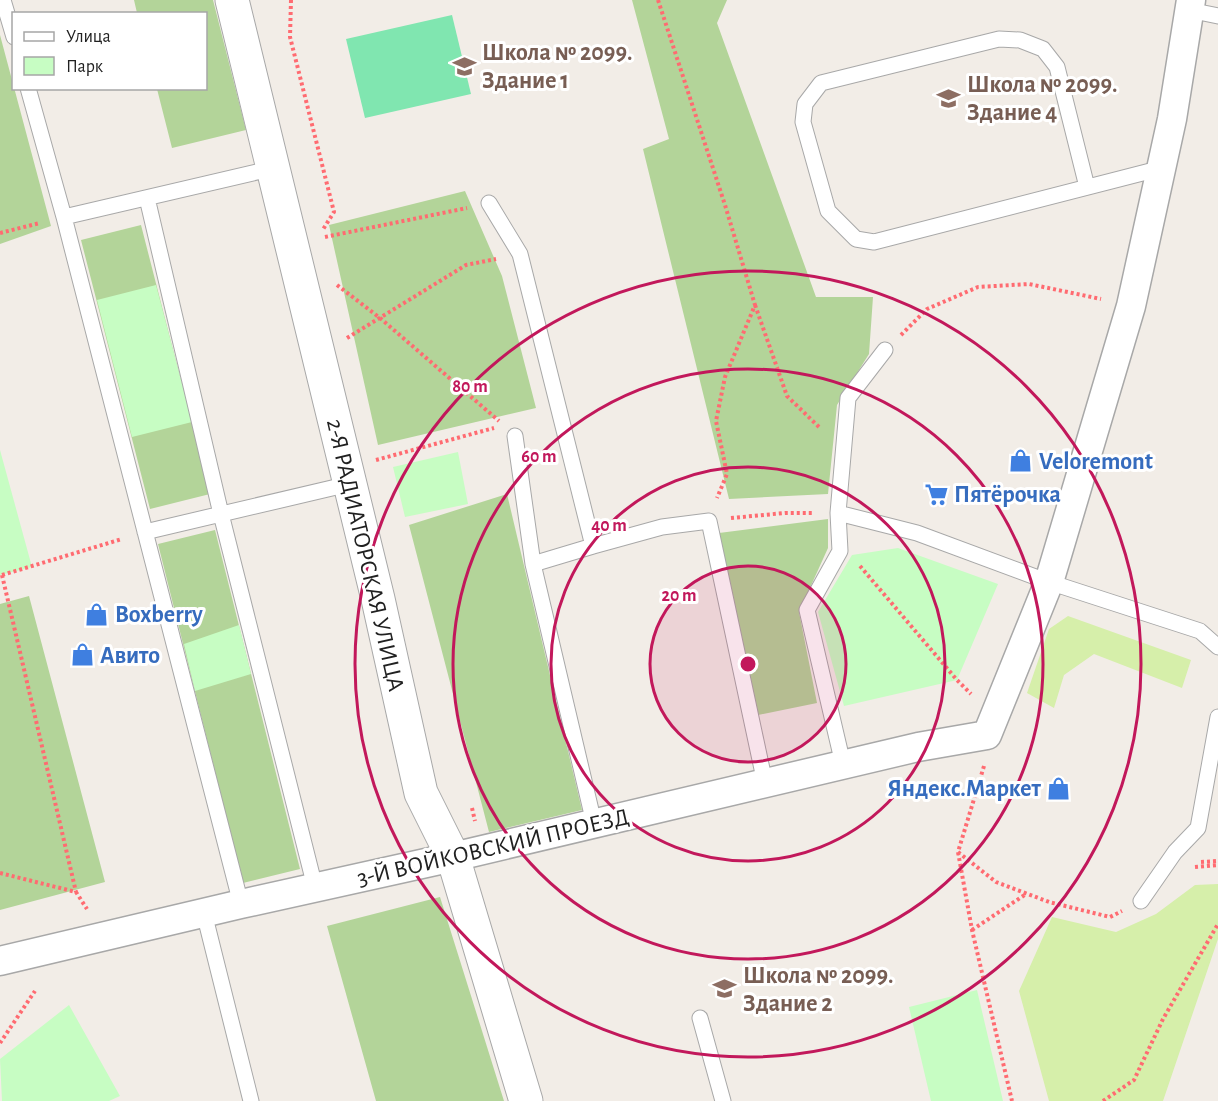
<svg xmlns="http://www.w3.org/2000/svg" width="1218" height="1101" font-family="'Alegreya Sans',sans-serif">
<rect width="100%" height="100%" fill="#f2ede7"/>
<path fill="#d6efaa" d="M 1068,616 L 1191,660 L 1182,688 L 1094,654 L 1064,675 L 1054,708 L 1027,693 L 1049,629 Z
M 1218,884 L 1218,939 L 1163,1101 L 1049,1101 L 1019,991 L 1052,917 L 1116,932 L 1156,914 L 1195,885 Z"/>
<path fill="#b3d499" d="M 134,0 L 213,0 L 246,130 L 172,148 L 157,89 L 206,88 L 206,14 L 137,13 Z
M 632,0 L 727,0 L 717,23 L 816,297 L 873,297 L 869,354 L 837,405 L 828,494 L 729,499 L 643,149 L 669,139 Z
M 0,35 L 51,226 L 0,244 Z
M 465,191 L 502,276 L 536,408 L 378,445 L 329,225 Z
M 141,225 L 210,494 L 150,509 L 81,240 Z
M 507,494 L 582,810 L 489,832 L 409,525 Z
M 828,519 L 828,548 L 799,612 L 817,703 L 758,715 L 719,533 Z
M 215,530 L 300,869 L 243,883 L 158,544 Z
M 29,596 L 105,882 L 0,910 L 0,604 Z
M 440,897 L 504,1101 L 376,1101 L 327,926 Z"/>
<path fill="#c7fdc3" d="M 156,285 L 192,422 L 132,437 L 97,300 Z
M 0,450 L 32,567 L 0,575 Z
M 458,452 L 468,504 L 405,517 L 393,467 Z
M 898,548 L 998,584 L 957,680 L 844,706 L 818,612 L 852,555 Z
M 239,625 L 251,674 L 195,691 L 184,644 Z
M 977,990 L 1003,1101 L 931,1101 L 909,1007 Z
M 69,1005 L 120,1096 L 109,1101 L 2,1101 L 0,1059 Z"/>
<path fill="#80e6b0" d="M 452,15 L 471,94 L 365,118 L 346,39 Z"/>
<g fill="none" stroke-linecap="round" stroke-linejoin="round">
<defs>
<path id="service" d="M 3,0 L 14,37
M 1189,10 L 1218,16
M 28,88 L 64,217 L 274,168
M 1087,187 L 1057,67 L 1043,49 L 1020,40 L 999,39 L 821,83 L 805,104 L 803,122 L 828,211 L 856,239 L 874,242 L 1162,168
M 147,198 L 221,514 L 315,887
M 489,203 L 520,254 L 593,546 L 533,564 L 594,823
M 64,217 L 241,904
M 515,436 L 533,564
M 838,513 L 917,533 L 1049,582 L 1200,631 L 1218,647
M 145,532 L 349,484
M 593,546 L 662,527 L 709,521 L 765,783
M 843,764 L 807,610 L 840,551 L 838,513 L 848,398 L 885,350
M 1141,901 L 1175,852 L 1198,828 L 1218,717
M 204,913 L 251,1101
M 700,1018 L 723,1101"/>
<path id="minor" d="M 0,961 L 241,904 L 453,857 L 918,747 L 987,735 L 1049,582 L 1131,306 L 1172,119 L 1191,0"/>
<path id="tertiary" d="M 232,0 L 378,599 L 421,793 L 453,857 L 526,1101"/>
</defs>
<use href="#service" stroke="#a8a8a8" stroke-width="17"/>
<use href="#minor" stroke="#a8a8a8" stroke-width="31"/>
<use href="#tertiary" stroke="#a8a8a8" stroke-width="35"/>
<path stroke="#ff6b71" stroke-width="4" stroke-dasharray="3 3" stroke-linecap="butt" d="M 291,0 L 290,37 L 334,212 L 322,231
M 658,0 L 725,205 L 755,305 L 725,377 L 716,421 L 727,474 L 717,498
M 0,233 L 40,223
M 325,237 L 467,208
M 337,285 L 380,318 L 499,421
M 755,305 L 787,396 L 820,428
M 901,335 L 927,309 L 978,287 L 1029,284 L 1101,299
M 347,338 L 466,265 L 496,259
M 376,460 L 494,428
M 731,518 L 785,513 L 813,513
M 860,566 L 957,680 L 971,694
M 2,575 L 76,892
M 2,575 L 122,539
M 984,766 L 958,852 L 972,930 L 1012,1101
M 472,808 L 475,821
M 958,852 L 996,882 L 1049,902 L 1110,917 L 1122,911
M 1201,862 L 1218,861
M 1195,867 L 1218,865
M 0,873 L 76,892 L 87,909
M 972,930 L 1026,894
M 0,1043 L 35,991
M 1103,1101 L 1134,1080 L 1163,1019 L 1218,924"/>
<use href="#service" stroke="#fff" stroke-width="15"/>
<use href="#minor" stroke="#fff" stroke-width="28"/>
<use href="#tertiary" stroke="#fff" stroke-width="33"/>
</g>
<circle cx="748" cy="664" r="98" fill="#c2185b" fill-opacity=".12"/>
<g fill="none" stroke="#c2185b" stroke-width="3">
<circle cx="748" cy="664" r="98"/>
<circle cx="748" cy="664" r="197"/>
<circle cx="748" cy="664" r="295"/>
<circle cx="748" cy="664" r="393"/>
</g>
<defs>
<symbol id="school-bare" viewBox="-9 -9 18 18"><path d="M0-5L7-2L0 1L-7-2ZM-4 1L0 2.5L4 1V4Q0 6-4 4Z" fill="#8d6e63" stroke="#fff" stroke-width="2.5" paint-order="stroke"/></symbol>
<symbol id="shop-bare" viewBox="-9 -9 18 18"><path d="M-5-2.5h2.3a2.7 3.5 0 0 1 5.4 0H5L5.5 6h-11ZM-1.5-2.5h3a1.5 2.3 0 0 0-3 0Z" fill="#3f7fe0" stroke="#fff" stroke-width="2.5" paint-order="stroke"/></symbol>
<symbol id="supermarket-bare" viewBox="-9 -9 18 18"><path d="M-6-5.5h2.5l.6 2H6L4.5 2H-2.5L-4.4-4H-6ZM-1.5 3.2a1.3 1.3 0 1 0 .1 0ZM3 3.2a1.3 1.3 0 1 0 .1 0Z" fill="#3f7fe0" stroke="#fff" stroke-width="2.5" paint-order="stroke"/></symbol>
</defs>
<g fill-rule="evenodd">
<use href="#school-bare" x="448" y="50" width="33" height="33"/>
<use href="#school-bare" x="932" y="82" width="33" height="33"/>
<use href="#shop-bare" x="1004" y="444" width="33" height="33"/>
<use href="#supermarket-bare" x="920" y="478" width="33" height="33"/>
<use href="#shop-bare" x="80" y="598" width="33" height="33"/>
<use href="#shop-bare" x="66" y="638" width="33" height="33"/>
<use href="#shop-bare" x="1042" y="772" width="33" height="33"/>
<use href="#school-bare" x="708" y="972" width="33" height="33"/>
</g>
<g text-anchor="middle" stroke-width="6" stroke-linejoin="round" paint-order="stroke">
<g font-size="24" font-weight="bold" fill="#785e54" stroke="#fff" text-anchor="start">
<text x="482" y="60">Школа № 2099.<tspan x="482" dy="28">Здание 1</tspan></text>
<text x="967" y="92">Школа № 2099.<tspan x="967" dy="28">Здание 4</tspan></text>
<text x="743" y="983">Школа № 2099.<tspan x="743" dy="28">Здание 2</tspan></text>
</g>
<g font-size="24" font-weight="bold" fill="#366cbe" stroke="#fff" text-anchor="start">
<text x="1039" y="469">Veloremont</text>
<text x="954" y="502">Пятёрочка</text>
<text x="115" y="622">Boxberry</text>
<text x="100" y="663">Авито</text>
<text x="1041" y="796" text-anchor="end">Яндекс.Маркет</text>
</g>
<g font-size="24" fill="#212121" stroke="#fff">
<text transform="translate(366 555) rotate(77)" y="8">2-Я РАДИАТОРСКАЯ УЛИЦА</text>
<text transform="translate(493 847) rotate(-13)" y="8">3-Й ВОЙКОВСКИЙ ПРОЕЗД</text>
</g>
</g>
<circle cx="748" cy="664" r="9" fill="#c2185b" stroke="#fff" stroke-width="3"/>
<g font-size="18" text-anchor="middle" font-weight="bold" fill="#c2185b" stroke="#fff" stroke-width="6" stroke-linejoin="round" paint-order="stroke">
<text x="470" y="392">80 m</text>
<text x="539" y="462">60 m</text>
<text x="609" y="531">40 m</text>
<text x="679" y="601">20 m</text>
</g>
<rect x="12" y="12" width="195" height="78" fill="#ffffff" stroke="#a6a6a6" stroke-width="1.5"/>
<rect x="24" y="32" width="30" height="9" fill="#ffffff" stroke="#a6a6a6" stroke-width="1.5"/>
<text x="66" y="42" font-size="18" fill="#212121">Улица</text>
<rect x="24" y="57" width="30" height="18" fill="#c7fdc3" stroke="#a6a6a6" stroke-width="1.5"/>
<text x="66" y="72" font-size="18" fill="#212121">Парк</text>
</svg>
